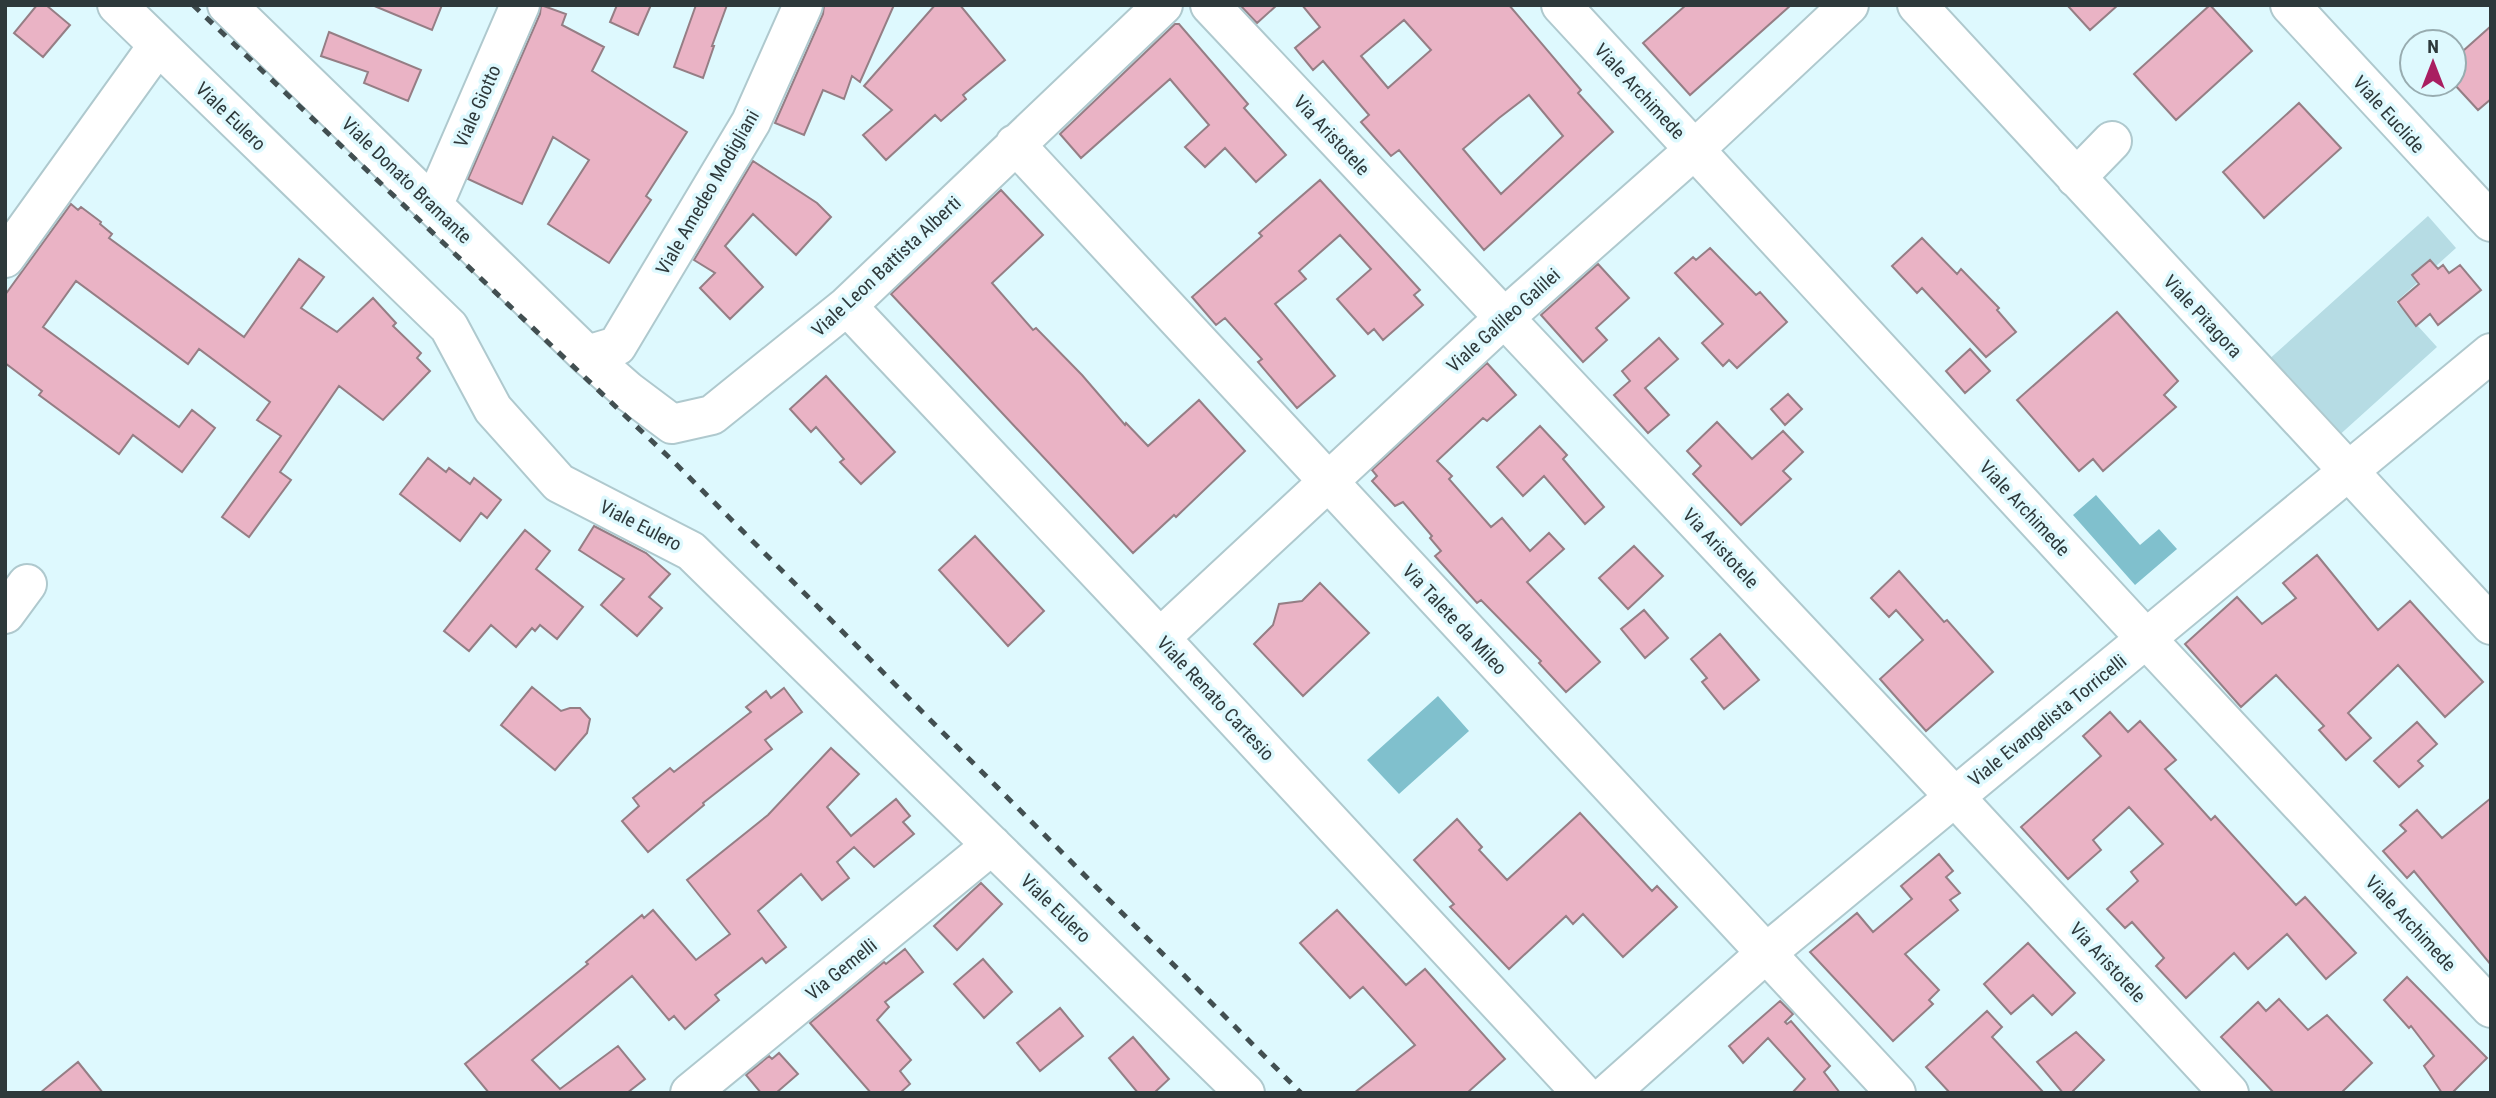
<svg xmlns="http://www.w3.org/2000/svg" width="2496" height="1098" font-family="'Roboto Condensed',sans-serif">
<rect width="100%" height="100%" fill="#def9fe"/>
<path fill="#b6dce4" d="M 2428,216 L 2456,248 L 2396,302 L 2437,347 L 2335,439 L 2266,362 Z"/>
<path fill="#80c0cd" d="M 2096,495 L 2140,545 L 2159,529 L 2177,549 L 2135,585 L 2073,515 Z
M 1438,696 L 1469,731 L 1399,794 L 1367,760 Z"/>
<path fill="#eab3c5" stroke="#957e85" stroke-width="2" fill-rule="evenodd" d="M 37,5 L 46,5 L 70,25 L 43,57 L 14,33 Z
M 372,5 L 442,5 L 432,30 Z
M 541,5 L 566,14 L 562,25 L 604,47 L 592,71 L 687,132 L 646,196 L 651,200 L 609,263 L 548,224 L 589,160 L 553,137 L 522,204 L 468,179 L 540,14 Z
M 617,5 L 651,5 L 638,35 L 610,22 Z
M 696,5 L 727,5 L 712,46 L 714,46 L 703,78 L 674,67 Z
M 824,5 L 894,5 L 860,82 L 852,76 L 844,99 L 823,90 L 804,135 L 775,123 L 823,14 Z
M 935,5 L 960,5 L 1005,60 L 963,95 L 966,99 L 941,121 L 935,115 L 886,160 L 863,135 L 892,110 L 864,86 Z
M 1240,5 L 1277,5 L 1257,23 Z
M 1302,5 L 1509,5 L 1581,90 L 1578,93 L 1613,132 L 1484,250 L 1399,150 L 1391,156 L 1361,122 L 1369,115 L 1323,61 L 1313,70 L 1295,48 L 1320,27 ZM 1404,20 L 1431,50 L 1388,88 L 1361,56 ZM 1529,95 L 1563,136 L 1501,194 L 1463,149 L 1499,118 Z
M 1686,5 L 1791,5 L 1690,95 L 1643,43 Z
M 2067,5 L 2118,5 L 2090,30 Z
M 2210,5 L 2252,51 L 2176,120 L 2134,74 Z
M 1175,24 L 1179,24 L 1248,104 L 1244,108 L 1286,155 L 1256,182 L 1225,148 L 1205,167 L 1185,147 L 1209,125 L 1170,79 L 1081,158 L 1060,134 Z
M 2491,26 L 2491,99 L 2478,110 L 2454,84 L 2454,59 Z
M 329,32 L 421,70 L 408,101 L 364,83 L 368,72 L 321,56 Z
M 2299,103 L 2341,148 L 2264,218 L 2223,172 Z
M 753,161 L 817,203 L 831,217 L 796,255 L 753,214 L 725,246 L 763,287 L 730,319 L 700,288 L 715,273 L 694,260 Z
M 1320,180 L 1420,290 L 1414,295 L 1423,305 L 1383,340 L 1374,329 L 1368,334 L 1337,299 L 1371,269 L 1340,235 L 1299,271 L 1306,279 L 1275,304 L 1335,376 L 1297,408 L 1258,362 L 1262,359 L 1225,318 L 1216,325 L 1192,297 L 1262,236 L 1259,233 Z
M 1001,190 L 1043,235 L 992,283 L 1033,330 L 1036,328 L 1082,375 L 1125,425 L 1126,423 L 1148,446 L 1199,400 L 1245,451 L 1176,517 L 1174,515 L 1133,553 L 891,294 Z
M 71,204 L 78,210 L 81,207 L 101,222 L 100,224 L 112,234 L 109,238 L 244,337 L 299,259 L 324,277 L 301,308 L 337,332 L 373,298 L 396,323 L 393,326 L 421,353 L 417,358 L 430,371 L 383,420 L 339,386 L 280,472 L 291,480 L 249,537 L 222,517 L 281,436 L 257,420 L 270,402 L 199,349 L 188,364 L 76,281 L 43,327 L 179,427 L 192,410 L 215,428 L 182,472 L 133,435 L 119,454 L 39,395 L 42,391 L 5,363 L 5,295 Z
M 1922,238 L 1957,274 L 1961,269 L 1999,308 L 1997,310 L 2016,332 L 1986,357 L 1922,288 L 1917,293 L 1892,266 Z
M 1710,248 L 1756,295 L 1760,292 L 1787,322 L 1737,368 L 1729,360 L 1723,366 L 1702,343 L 1723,324 L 1675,273 L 1693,257 L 1696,260 Z
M 2430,260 L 2438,269 L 2443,265 L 2449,273 L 2460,265 L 2481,290 L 2438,325 L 2430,314 L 2416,326 L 2398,302 L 2419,284 L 2412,275 Z
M 1598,264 L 1629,298 L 1596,328 L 1607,340 L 1583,362 L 1541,315 Z
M 2117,312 L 2178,381 L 2164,395 L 2176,407 L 2103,471 L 2093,459 L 2079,471 L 2017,400 Z
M 1659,338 L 1678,359 L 1645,388 L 1669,415 L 1648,433 L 1614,395 L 1630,381 L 1622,371 Z
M 1970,349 L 1990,371 L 1965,393 L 1946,371 Z
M 1487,363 L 1516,395 L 1487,421 L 1483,418 L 1437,461 L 1452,476 L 1449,479 L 1491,527 L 1502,518 L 1530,551 L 1549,533 L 1564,549 L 1527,582 L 1600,662 L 1566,692 L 1539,663 L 1541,661 L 1481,600 L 1477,603 L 1435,556 L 1441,551 L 1430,538 L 1432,536 L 1403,502 L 1395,506 L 1372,481 L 1377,476 L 1372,470 Z
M 826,376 L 895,452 L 861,484 L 840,462 L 844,459 L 816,427 L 811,432 L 790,409 Z
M 1788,394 L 1802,409 L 1785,425 L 1771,409 Z
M 1717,422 L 1752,459 L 1783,431 L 1803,452 L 1783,471 L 1791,479 L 1741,525 L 1693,474 L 1701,466 L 1687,451 Z
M 1540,426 L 1567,455 L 1563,459 L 1604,507 L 1585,524 L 1544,476 L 1523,496 L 1497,467 Z
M 428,458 L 446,472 L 449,468 L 470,484 L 474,478 L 501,500 L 487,518 L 481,513 L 460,541 L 400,494 Z
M 594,526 L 646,553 L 670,574 L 649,597 L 662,608 L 637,636 L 601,605 L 624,579 L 579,550 Z
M 525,530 L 550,551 L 536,569 L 583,607 L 557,639 L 540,625 L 535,631 L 532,628 L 516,647 L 491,625 L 469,651 L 444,631 Z
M 975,536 L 1044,611 L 1008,646 L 939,570 Z
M 1634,546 L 1663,576 L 1628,609 L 1599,578 Z
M 2317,555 L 2378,630 L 2410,601 L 2483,682 L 2445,717 L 2398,665 L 2348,713 L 2371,738 L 2346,760 L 2319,730 L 2324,726 L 2276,675 L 2241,707 L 2185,644 L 2237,597 L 2262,624 L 2296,598 L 2283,583 Z
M 1899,571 L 1944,622 L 1947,620 L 1993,672 L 1926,731 L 1880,679 L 1923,640 L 1896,610 L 1889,617 L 1871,598 Z
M 1320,583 L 1369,633 L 1303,696 L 1254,644 L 1273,625 L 1279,604 L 1302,601 Z
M 1644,610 L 1668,638 L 1645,658 L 1621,629 Z
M 1720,634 L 1759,680 L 1724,709 L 1702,682 L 1707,678 L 1691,659 Z
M 532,687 L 561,711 L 570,708 L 580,708 L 590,719 L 587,733 L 555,770 L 501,725 Z
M 784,688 L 802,712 L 765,740 L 772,749 L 703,803 L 704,805 L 648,852 L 622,821 L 639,806 L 633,798 L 670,768 L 674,772 L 751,712 L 746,707 L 766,691 L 771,698 Z
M 2110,712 L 2128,732 L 2140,721 L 2176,760 L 2165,769 L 2211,820 L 2215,816 L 2296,905 L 2305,897 L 2356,953 L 2326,979 L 2287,934 L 2248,969 L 2234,953 L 2186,998 L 2156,966 L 2164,958 L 2132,922 L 2125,928 L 2107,909 L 2138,881 L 2131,872 L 2163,844 L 2129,807 L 2093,840 L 2101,850 L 2068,879 L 2021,827 L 2101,756 L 2083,736 Z
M 2417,722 L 2437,744 L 2418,761 L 2423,766 L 2399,787 L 2374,761 Z
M 831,748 L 859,774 L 827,807 L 851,836 L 896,799 L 910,816 L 903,822 L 914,834 L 874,867 L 854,847 L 837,862 L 849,878 L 822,900 L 801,874 L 758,911 L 786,947 L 766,963 L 762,958 L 715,995 L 719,1000 L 685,1029 L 674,1016 L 669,1020 L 632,976 L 532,1060 L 560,1089 L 618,1046 L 645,1079 L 627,1093 L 489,1093 L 465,1064 L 588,964 L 586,962 L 642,915 L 644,918 L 653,910 L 696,960 L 730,934 L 687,880 L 768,815 Z
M 2491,798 L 2491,965 L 2414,871 L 2407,878 L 2383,851 L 2406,831 L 2400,825 L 2417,810 L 2442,838 Z
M 1580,813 L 1652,891 L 1657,886 L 1677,907 L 1623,957 L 1583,914 L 1573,924 L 1566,916 L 1509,969 L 1450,907 L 1454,904 L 1414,860 L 1457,819 L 1482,847 L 1479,850 L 1507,880 Z
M 1939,854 L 1953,871 L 1946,877 L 1960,893 L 1950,900 L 1958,910 L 1905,954 L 1939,990 L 1929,1000 L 1933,1004 L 1893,1041 L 1810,952 L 1857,913 L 1873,932 L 1912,899 L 1901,886 Z
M 981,883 L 1002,904 L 957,950 L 934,926 Z
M 1337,910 L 1406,985 L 1425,969 L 1505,1059 L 1467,1093 L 1354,1093 L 1415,1045 L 1363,987 L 1350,998 L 1300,943 Z
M 2028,943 L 2075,993 L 2052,1015 L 2033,995 L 2011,1014 L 1984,984 Z
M 905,949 L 923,972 L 885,1002 L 889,1007 L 877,1020 L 911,1060 L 900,1071 L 910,1084 L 900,1093 L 871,1093 L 810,1023 L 884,962 L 886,964 Z
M 983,959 L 1012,992 L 984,1018 L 954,984 Z
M 2407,977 L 2487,1058 L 2452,1093 L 2442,1093 L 2424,1066 L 2434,1056 L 2411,1026 L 2409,1028 L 2384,1000 Z
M 2279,999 L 2308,1030 L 2327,1015 L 2372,1063 L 2341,1093 L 2274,1093 L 2221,1037 L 2258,1002 L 2266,1011 Z
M 1780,1001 L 1793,1014 L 1785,1022 L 1787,1024 L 1791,1021 L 1830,1066 L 1824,1072 L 1840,1093 L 1792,1093 L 1805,1079 L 1768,1038 L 1743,1063 L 1729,1046 Z
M 1060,1008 L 1083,1036 L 1040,1071 L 1017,1043 Z
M 1987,1011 L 2002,1027 L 1992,1037 L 2044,1093 L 1950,1093 L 1926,1067 Z
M 2076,1032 L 2104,1060 L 2071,1093 L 2063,1093 L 2037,1062 Z
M 1133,1037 L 1169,1079 L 1154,1093 L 1138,1093 L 1109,1058 Z
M 779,1053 L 798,1074 L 776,1093 L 761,1093 L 746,1075 L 769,1056 L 772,1059 Z
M 78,1062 L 103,1093 L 40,1093 Z"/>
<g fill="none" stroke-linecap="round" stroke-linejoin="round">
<defs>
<path id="minor" d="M 117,5 L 449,327 L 493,409 L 559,483 L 691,551 L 1245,1093
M 227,5 L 587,355 L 628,391 L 672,424 L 712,415 L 847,306 L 1163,5
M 1210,5 L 1954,796 L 2229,1093
M 1561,5 L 2124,615 L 2491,1008
M 1917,5 L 2491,625
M 2290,5 L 2491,222
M 1015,144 L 1896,1093
M 2076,178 L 2112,141
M 433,206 L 520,5
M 5,258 L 158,45
M 847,306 L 1160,638 L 1582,1093
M 587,355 L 617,346 L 751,122 L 803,5
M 5,614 L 27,584
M 1160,638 L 1504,318 L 1695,149 L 1849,5
M 690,1093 L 992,845
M 1609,1093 L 1765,954 L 2491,353"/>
</defs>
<use href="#minor" stroke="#afc9ce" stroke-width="42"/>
<use href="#minor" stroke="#fff" stroke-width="38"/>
<path stroke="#424f51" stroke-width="5" stroke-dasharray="9 9" stroke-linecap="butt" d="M 193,5 L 675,463 L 1301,1093"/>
</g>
<g text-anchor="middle" stroke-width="7" stroke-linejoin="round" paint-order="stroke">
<g font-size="19" fill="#2e393b" stroke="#def9fe">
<text transform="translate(1640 91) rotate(47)" y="7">Viale Archimede</text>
<text transform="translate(477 106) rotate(-66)" y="7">Viale Giotto</text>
<text transform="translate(2389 114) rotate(48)" y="7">Viale Euclide</text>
<text transform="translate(231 116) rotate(44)" y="7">Viale Eulero</text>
<text transform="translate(1332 135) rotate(47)" y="7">Via Aristotele</text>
<text transform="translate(407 180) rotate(44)" y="7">Viale Donato Bramante</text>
<text transform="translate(707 192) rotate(-60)" y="7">Viale Amedeo Modigliani</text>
<text transform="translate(886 266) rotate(-43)" y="7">Viale Leon Battista Alberti</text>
<text transform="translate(2203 316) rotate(47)" y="7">Viale Pitagora</text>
<text transform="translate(1503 320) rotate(-42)" y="7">Viale Galileo Galilei</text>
<text transform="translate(2025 508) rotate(47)" y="7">Viale Archimede</text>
<text transform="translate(641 525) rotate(27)" y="7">Viale Eulero</text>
<text transform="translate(1721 548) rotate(47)" y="7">Via Aristotele</text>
<text transform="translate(1455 619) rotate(47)" y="7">Via Talete da Mileo</text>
<text transform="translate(1216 698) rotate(47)" y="7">Viale Renato Cartesio</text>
<text transform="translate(2047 720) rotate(-39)" y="7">Viale Evangelista Torricelli</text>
<text transform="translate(1056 908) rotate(44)" y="7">Viale Eulero</text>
<text transform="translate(2411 923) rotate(47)" y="7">Viale Archimede</text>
<text transform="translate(2108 962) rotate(47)" y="7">Via Aristotele</text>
<text transform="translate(841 969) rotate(-39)" y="7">Via Gemelli</text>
</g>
</g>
<rect width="2496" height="1098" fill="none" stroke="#2e393b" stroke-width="14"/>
<g transform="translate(2433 63)"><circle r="33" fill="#def9fe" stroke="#98acb0" stroke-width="2"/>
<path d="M0-5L12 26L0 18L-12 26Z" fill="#a91e61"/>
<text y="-10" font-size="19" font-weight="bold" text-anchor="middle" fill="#2e393b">N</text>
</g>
</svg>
